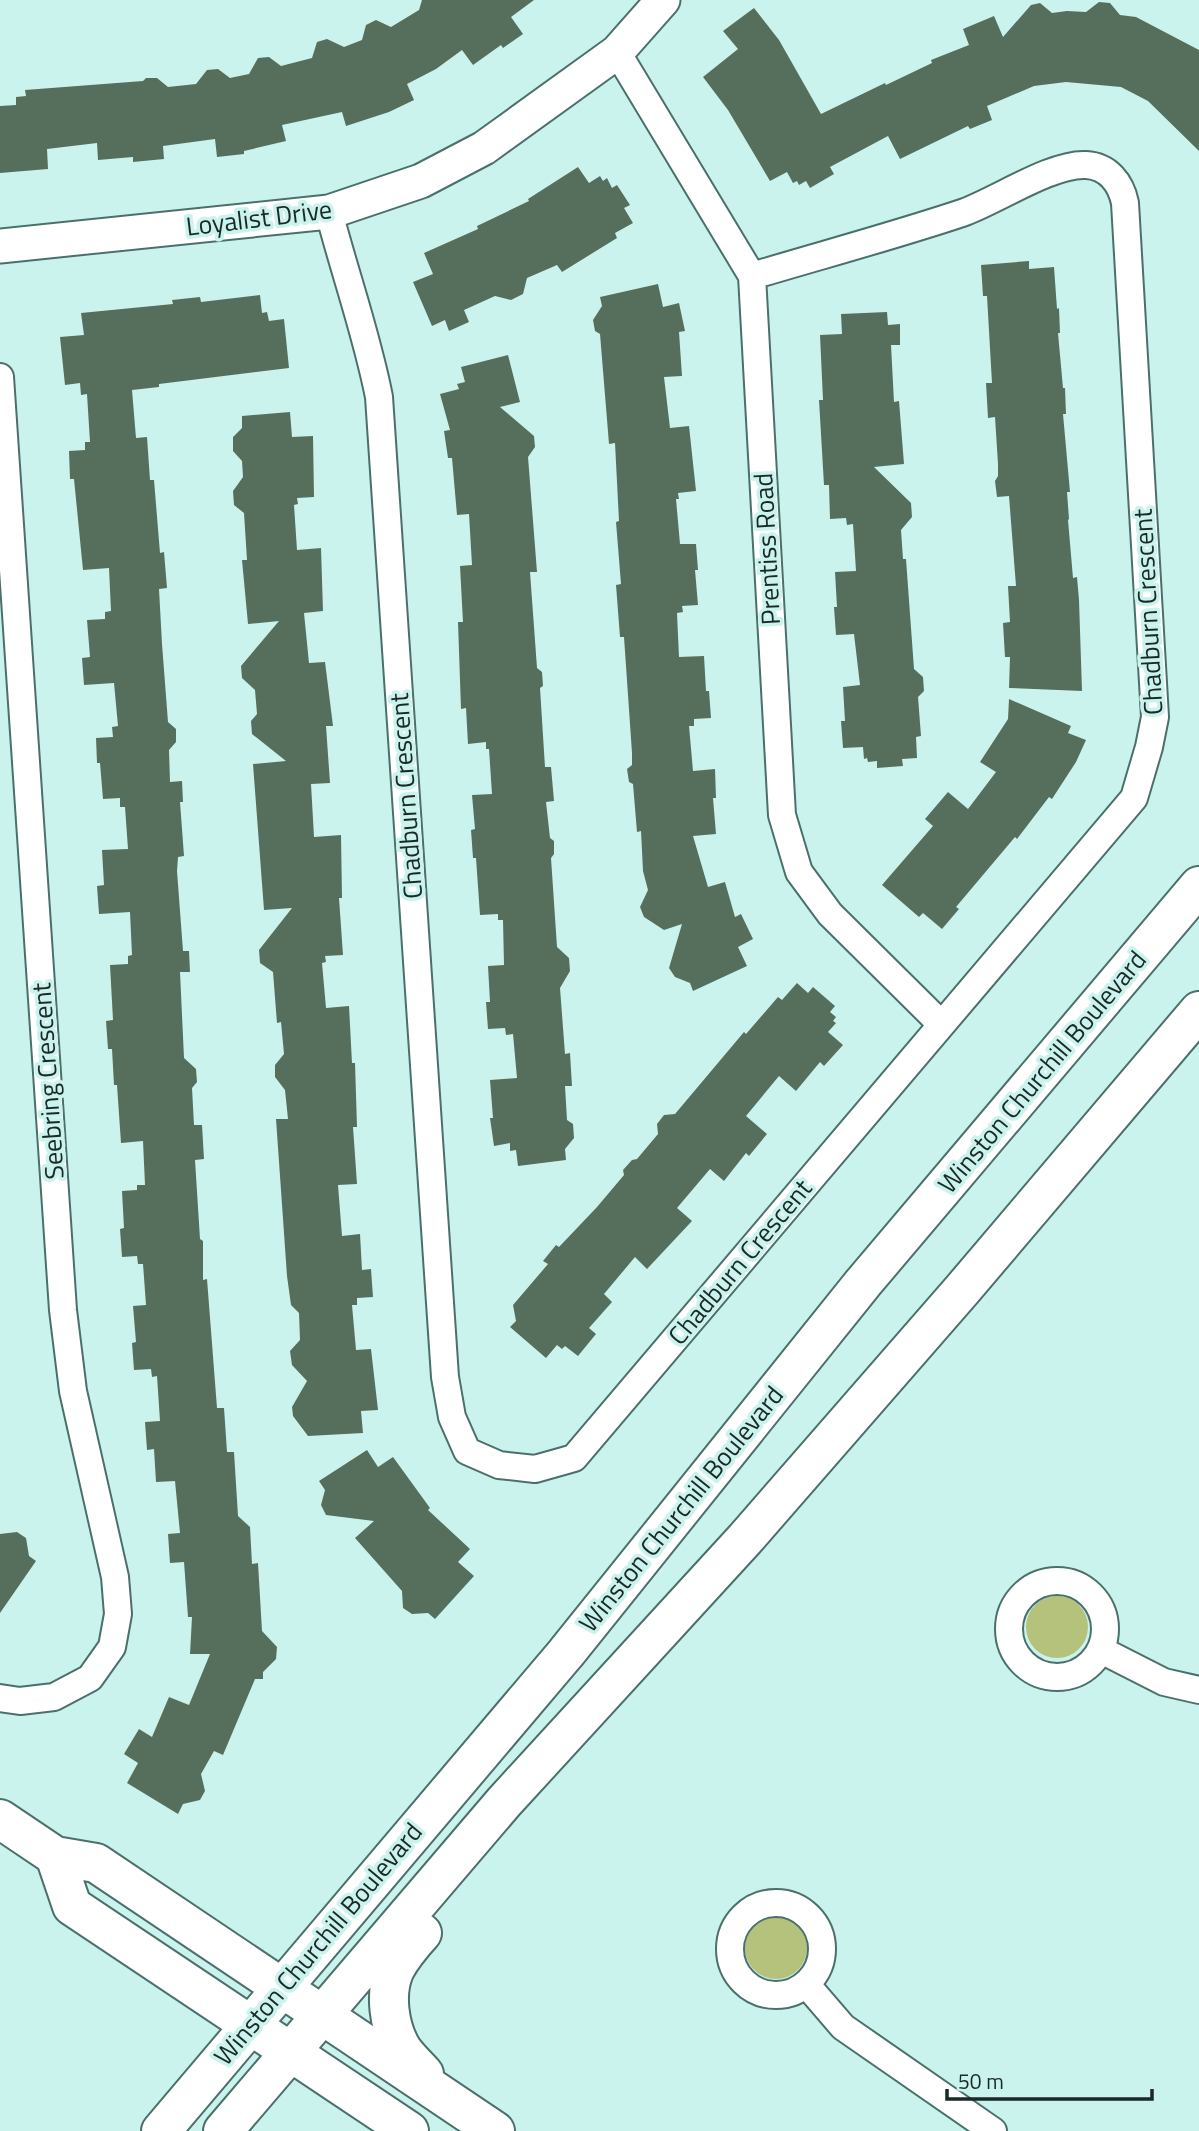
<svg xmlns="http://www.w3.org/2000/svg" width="1199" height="2131" font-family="'Titillium Web',sans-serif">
<rect width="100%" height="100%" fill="#cbf3ed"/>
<path fill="#b5c27c" d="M1026 1627a31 31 0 1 1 62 0a31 31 0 1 1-62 0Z
M745 1948a31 31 0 1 1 62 0a31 31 0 1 1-62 0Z"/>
<path fill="#566f5c" d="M 422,0 L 534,0 L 511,17 L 523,34 L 503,48 L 501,45 L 473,65 L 462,50 L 436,69 L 407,84 L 414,100 L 389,112 L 346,126 L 342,112 L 282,125 L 286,141 L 244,151 L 244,154 L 217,157 L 215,139 L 163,146 L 164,159 L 133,162 L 133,157 L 98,160 L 97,143 L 47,149 L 48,169 L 0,173 L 0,106 L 16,105 L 16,97 L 26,96 L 25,90 L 143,81 L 146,78 L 157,78 L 168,87 L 196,84 L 207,70 L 218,69 L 230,78 L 249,74 L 258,58 L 269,57 L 281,66 L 312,58 L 317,42 L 327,39 L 344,47 L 362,40 L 366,25 L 376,20 L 391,27 L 419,10 Z
M 1099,2 L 1110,3 L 1120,15 L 1136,17 L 1199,50 L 1199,151 L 1148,101 L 1121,87 L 1066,82 L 1034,86 L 987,106 L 992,120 L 970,129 L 968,126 L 900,159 L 888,136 L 830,167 L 834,174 L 810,188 L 806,181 L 799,185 L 797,181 L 793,183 L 787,172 L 770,181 L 728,110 L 703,77 L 738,49 L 723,31 L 754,8 L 779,40 L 821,114 L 885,83 L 886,85 L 932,63 L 931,60 L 969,45 L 963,29 L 994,16 L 1003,37 L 1031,5 L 1040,3 L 1052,13 L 1067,11 L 1086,12 Z
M 578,167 L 589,183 L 600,176 L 603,181 L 607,178 L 612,188 L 617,185 L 630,205 L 624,208 L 633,223 L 615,233 L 617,238 L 562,272 L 557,265 L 527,278 L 523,294 L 511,300 L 495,296 L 464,310 L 469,322 L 449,331 L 445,320 L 432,326 L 413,282 L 433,274 L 424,253 L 478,229 L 477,226 L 529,201 L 528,199 Z
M 1029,261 L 1029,269 L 1054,267 L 1057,309 L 1059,308 L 1060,333 L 1058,333 L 1063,388 L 1065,388 L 1066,414 L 1063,414 L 1070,492 L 1067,492 L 1069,519 L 1068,520 L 1073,578 L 1077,577 L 1079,600 L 1082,691 L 1009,688 L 1010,657 L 1005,657 L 1003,623 L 1010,622 L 1008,586 L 1016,586 L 1009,496 L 997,497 L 995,481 L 998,476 L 998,464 L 995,417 L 988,418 L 986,383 L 992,383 L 987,296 L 983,296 L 981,265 Z
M 658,284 L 663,307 L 679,303 L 685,331 L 679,332 L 682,376 L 664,377 L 670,428 L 689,426 L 696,491 L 678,493 L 679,499 L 676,499 L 680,544 L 696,544 L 698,570 L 695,570 L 698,605 L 682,606 L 683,612 L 677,613 L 679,657 L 704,656 L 706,691 L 709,691 L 711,718 L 694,719 L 694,726 L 689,726 L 693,771 L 715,769 L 716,798 L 713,798 L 716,834 L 693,836 L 708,887 L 725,882 L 735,917 L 741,914 L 753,939 L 738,947 L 747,966 L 693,991 L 690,983 L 675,977 L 669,968 L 682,924 L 664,930 L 644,917 L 640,907 L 648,890 L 643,871 L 641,831 L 637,832 L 633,784 L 629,782 L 627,769 L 632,765 L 632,753 L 624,637 L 620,637 L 616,585 L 621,584 L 616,522 L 619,521 L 615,443 L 609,444 L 600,334 L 595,331 L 593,320 L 602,306 L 600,297 Z
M 260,295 L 262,313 L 267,312 L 269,321 L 284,319 L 289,368 L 159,384 L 159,387 L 132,390 L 136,438 L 147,437 L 150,480 L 154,480 L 160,553 L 164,552 L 167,588 L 159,589 L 162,644 L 168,722 L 176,729 L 176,742 L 169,750 L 170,782 L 182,781 L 183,802 L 180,802 L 184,856 L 178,857 L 177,871 L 183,951 L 189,951 L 190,972 L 180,972 L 184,1058 L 196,1069 L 197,1082 L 192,1088 L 194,1125 L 202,1125 L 204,1159 L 195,1160 L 200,1239 L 203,1241 L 203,1280 L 207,1279 L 217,1408 L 224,1408 L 227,1452 L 234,1452 L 238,1516 L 250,1527 L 252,1564 L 258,1563 L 262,1631 L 277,1647 L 276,1659 L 263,1672 L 263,1679 L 255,1679 L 223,1755 L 214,1751 L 201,1774 L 205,1791 L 200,1800 L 183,1804 L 178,1814 L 127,1783 L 138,1763 L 124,1754 L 139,1729 L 152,1737 L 169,1697 L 189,1705 L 210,1654 L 190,1654 L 192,1617 L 188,1617 L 184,1562 L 170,1563 L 168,1534 L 180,1533 L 175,1481 L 156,1482 L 154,1449 L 147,1450 L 145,1422 L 160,1421 L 157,1376 L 152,1377 L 151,1369 L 134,1370 L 132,1343 L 136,1342 L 133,1306 L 146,1305 L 143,1264 L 138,1264 L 137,1256 L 122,1257 L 120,1229 L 124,1228 L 122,1191 L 137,1190 L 137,1185 L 145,1185 L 143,1141 L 121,1143 L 117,1085 L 114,1085 L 112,1049 L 108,1049 L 106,1021 L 113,1020 L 110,965 L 128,964 L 128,956 L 132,955 L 130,912 L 99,914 L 97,886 L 104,885 L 102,850 L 128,849 L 125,807 L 120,807 L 120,798 L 103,799 L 100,763 L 97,763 L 96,738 L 113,737 L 112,727 L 118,726 L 114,683 L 84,685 L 82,658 L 90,657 L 87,620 L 105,619 L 105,612 L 111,611 L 109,568 L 83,570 L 74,479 L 70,479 L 69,451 L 85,450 L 85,442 L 90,442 L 87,394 L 81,395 L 80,383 L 65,385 L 60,337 L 84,335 L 81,313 L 173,304 L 172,300 L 200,297 L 201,302 Z
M 887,312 L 888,325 L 900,324 L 900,345 L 891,345 L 894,402 L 899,401 L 904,464 L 874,467 L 911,503 L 912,517 L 901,530 L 903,559 L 906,559 L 914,669 L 923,677 L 924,691 L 918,697 L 921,736 L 916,737 L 917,758 L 902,759 L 903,766 L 877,768 L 877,761 L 868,762 L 867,758 L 864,759 L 863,747 L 843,748 L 841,721 L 845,721 L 843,687 L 860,685 L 854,634 L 836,635 L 834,607 L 837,607 L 835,572 L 856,571 L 853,524 L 847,525 L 846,518 L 830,519 L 829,485 L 824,485 L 819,400 L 823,400 L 820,335 L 842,334 L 841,314 Z
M 508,355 L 520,402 L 500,407 L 534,436 L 535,447 L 528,457 L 537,572 L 530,572 L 537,668 L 542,672 L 543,686 L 540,688 L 545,767 L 551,767 L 554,801 L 546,802 L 550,838 L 554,841 L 554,854 L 551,858 L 557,947 L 569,958 L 570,971 L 560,988 L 565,1054 L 570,1053 L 572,1086 L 565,1086 L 567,1120 L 573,1124 L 574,1138 L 565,1149 L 566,1160 L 518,1166 L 516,1150 L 510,1151 L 510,1143 L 494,1146 L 490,1118 L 493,1118 L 490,1080 L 517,1078 L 513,1034 L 506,1035 L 505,1028 L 488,1029 L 486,1002 L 490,1002 L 488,966 L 504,965 L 503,920 L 498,920 L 498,914 L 480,915 L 476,858 L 473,858 L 471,830 L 475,829 L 472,795 L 492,794 L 489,749 L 486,749 L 486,742 L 468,744 L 466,708 L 461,709 L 458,622 L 463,622 L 460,566 L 472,565 L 469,514 L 457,515 L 452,458 L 448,458 L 444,431 L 450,430 L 440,394 L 459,389 L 457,384 L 465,382 L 461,367 Z
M 290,412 L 292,437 L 313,436 L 314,497 L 297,498 L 298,504 L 294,505 L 297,550 L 321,548 L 323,611 L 304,613 L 309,663 L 325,662 L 333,726 L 326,726 L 330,783 L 311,784 L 314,837 L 341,835 L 342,898 L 339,898 L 343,955 L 325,956 L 326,962 L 322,963 L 326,1008 L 349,1006 L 352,1063 L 355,1063 L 357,1127 L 353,1127 L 357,1184 L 338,1185 L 342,1236 L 360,1234 L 362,1270 L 371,1269 L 373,1297 L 357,1298 L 357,1305 L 352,1305 L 356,1350 L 371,1349 L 378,1410 L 361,1411 L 363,1433 L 308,1436 L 293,1416 L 292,1407 L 307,1381 L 292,1365 L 290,1351 L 300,1340 L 299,1313 L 291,1305 L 287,1276 L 276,1119 L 288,1119 L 285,1090 L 275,1077 L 275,1065 L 284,1054 L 281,1022 L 277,1023 L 273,972 L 260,963 L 259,950 L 292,908 L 264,910 L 253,764 L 286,761 L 252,734 L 251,721 L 257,714 L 255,690 L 242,678 L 241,666 L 279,621 L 248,624 L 242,560 L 247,560 L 244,513 L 234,505 L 233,491 L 243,477 L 242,461 L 233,451 L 233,437 L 242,428 L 242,416 Z
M 1009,699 L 1071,726 L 1068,733 L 1086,740 L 1076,762 L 1052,799 L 1049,797 L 1017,839 L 1015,837 L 956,907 L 959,909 L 942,929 L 923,913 L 919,917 L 882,885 L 933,826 L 925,819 L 948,792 L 968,809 L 996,772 L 980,762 L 1008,719 Z
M 797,983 L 808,993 L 813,987 L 835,1006 L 830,1012 L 836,1017 L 833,1021 L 836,1023 L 828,1032 L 843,1045 L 824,1066 L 820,1062 L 796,1091 L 779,1076 L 746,1116 L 767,1134 L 749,1156 L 746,1153 L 724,1181 L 710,1169 L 677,1208 L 692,1221 L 647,1269 L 635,1257 L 604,1294 L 612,1302 L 589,1328 L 596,1334 L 578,1356 L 565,1346 L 562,1349 L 557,1345 L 546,1358 L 510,1327 L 516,1321 L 513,1305 L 548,1264 L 543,1261 L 556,1245 L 559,1247 L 597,1207 L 624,1175 L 623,1170 L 632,1160 L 637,1159 L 658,1134 L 657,1124 L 664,1115 L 675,1114 L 744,1032 L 746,1034 L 778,997 L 782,1000 Z
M 367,1450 L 378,1467 L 393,1457 L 430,1508 L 428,1510 L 470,1549 L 458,1562 L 474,1576 L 435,1619 L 428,1613 L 412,1614 L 403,1608 L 402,1591 L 355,1538 L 374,1521 L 326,1515 L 321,1505 L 325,1490 L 319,1481 Z
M 17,1532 L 26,1538 L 29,1556 L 36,1561 L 0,1613 L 0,1534 Z"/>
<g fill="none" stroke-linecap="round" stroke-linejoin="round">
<defs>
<path id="minor" d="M 617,52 L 752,276 L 782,815 L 799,872 L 830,914 L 941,1024
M 329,212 C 345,274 367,335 379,397 L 445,1377 L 452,1417 L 467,1451 L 499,1465 L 535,1469 L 574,1458 L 1134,798 L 1149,747 L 1155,717 L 1125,203 C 1121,183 1108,166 1086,165 C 1052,163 996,201 962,213 C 893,236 822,255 752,276
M 0,377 L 63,1310 L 73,1391 L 115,1577 L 118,1614 L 112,1647 L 90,1678 L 54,1697 L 20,1701 L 0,1698
M1009 1629a48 48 0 1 1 96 0a48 48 0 1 1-96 0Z
M 1101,1650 L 1164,1682 L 1199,1690
M730 1949a46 46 0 1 1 92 0a46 46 0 1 1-92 0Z
M 806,1984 L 843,2027 L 993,2131"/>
<path id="tertiary" d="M 0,246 L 329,212 L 421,181 L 484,148 L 617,52 L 663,0"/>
<path id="secondary" d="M 0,1819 L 55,1856 L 96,1863 L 495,2131
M 55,1856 L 72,1906 L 409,2131
M 422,1933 C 412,1944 402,1956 395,1969 C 384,1993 389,2027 402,2049 C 408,2058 417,2066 424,2074
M 161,2131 L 566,1653 L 863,1283 L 1199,886
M 223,2131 L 504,1802 L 745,1539 L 962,1290 L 1199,1011"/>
</defs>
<use href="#minor" stroke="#4b706b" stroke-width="30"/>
<use href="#tertiary" stroke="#4b706b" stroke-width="37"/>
<use href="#secondary" stroke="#4b706b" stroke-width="42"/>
<use href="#minor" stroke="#fff" stroke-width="26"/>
<use href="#tertiary" stroke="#fff" stroke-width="33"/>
<use href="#secondary" stroke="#fff" stroke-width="38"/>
</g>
<g text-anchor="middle" stroke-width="7" stroke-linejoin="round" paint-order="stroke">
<g font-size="26" fill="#1a2927" stroke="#cbf3ed">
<text transform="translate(259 218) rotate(-7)" y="9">Loyalist Drive</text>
<text transform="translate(767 549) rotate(-93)" y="9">Prentiss Road</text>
<text transform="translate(1148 612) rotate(-93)" y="9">Chadburn Crescent</text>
<text transform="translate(406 796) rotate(-94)" y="9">Chadburn Crescent</text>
<text transform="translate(1042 1072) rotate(-50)" y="9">Winston Churchill Boulevard</text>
<text transform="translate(48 1081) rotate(-94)" y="9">Seebring Crescent</text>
<text transform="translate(740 1262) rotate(-50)" y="9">Chadburn Crescent</text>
<text transform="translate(681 1509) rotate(-51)" y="9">Winston Churchill Boulevard</text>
<text transform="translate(318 1944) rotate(-50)" y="9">Winston Churchill Boulevard</text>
</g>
</g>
<path d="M947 2089v10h205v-10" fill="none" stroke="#1a2927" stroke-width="3.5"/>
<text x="958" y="2089" font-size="21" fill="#1a2927" stroke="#cbf3ed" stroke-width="5" paint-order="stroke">50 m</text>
</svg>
